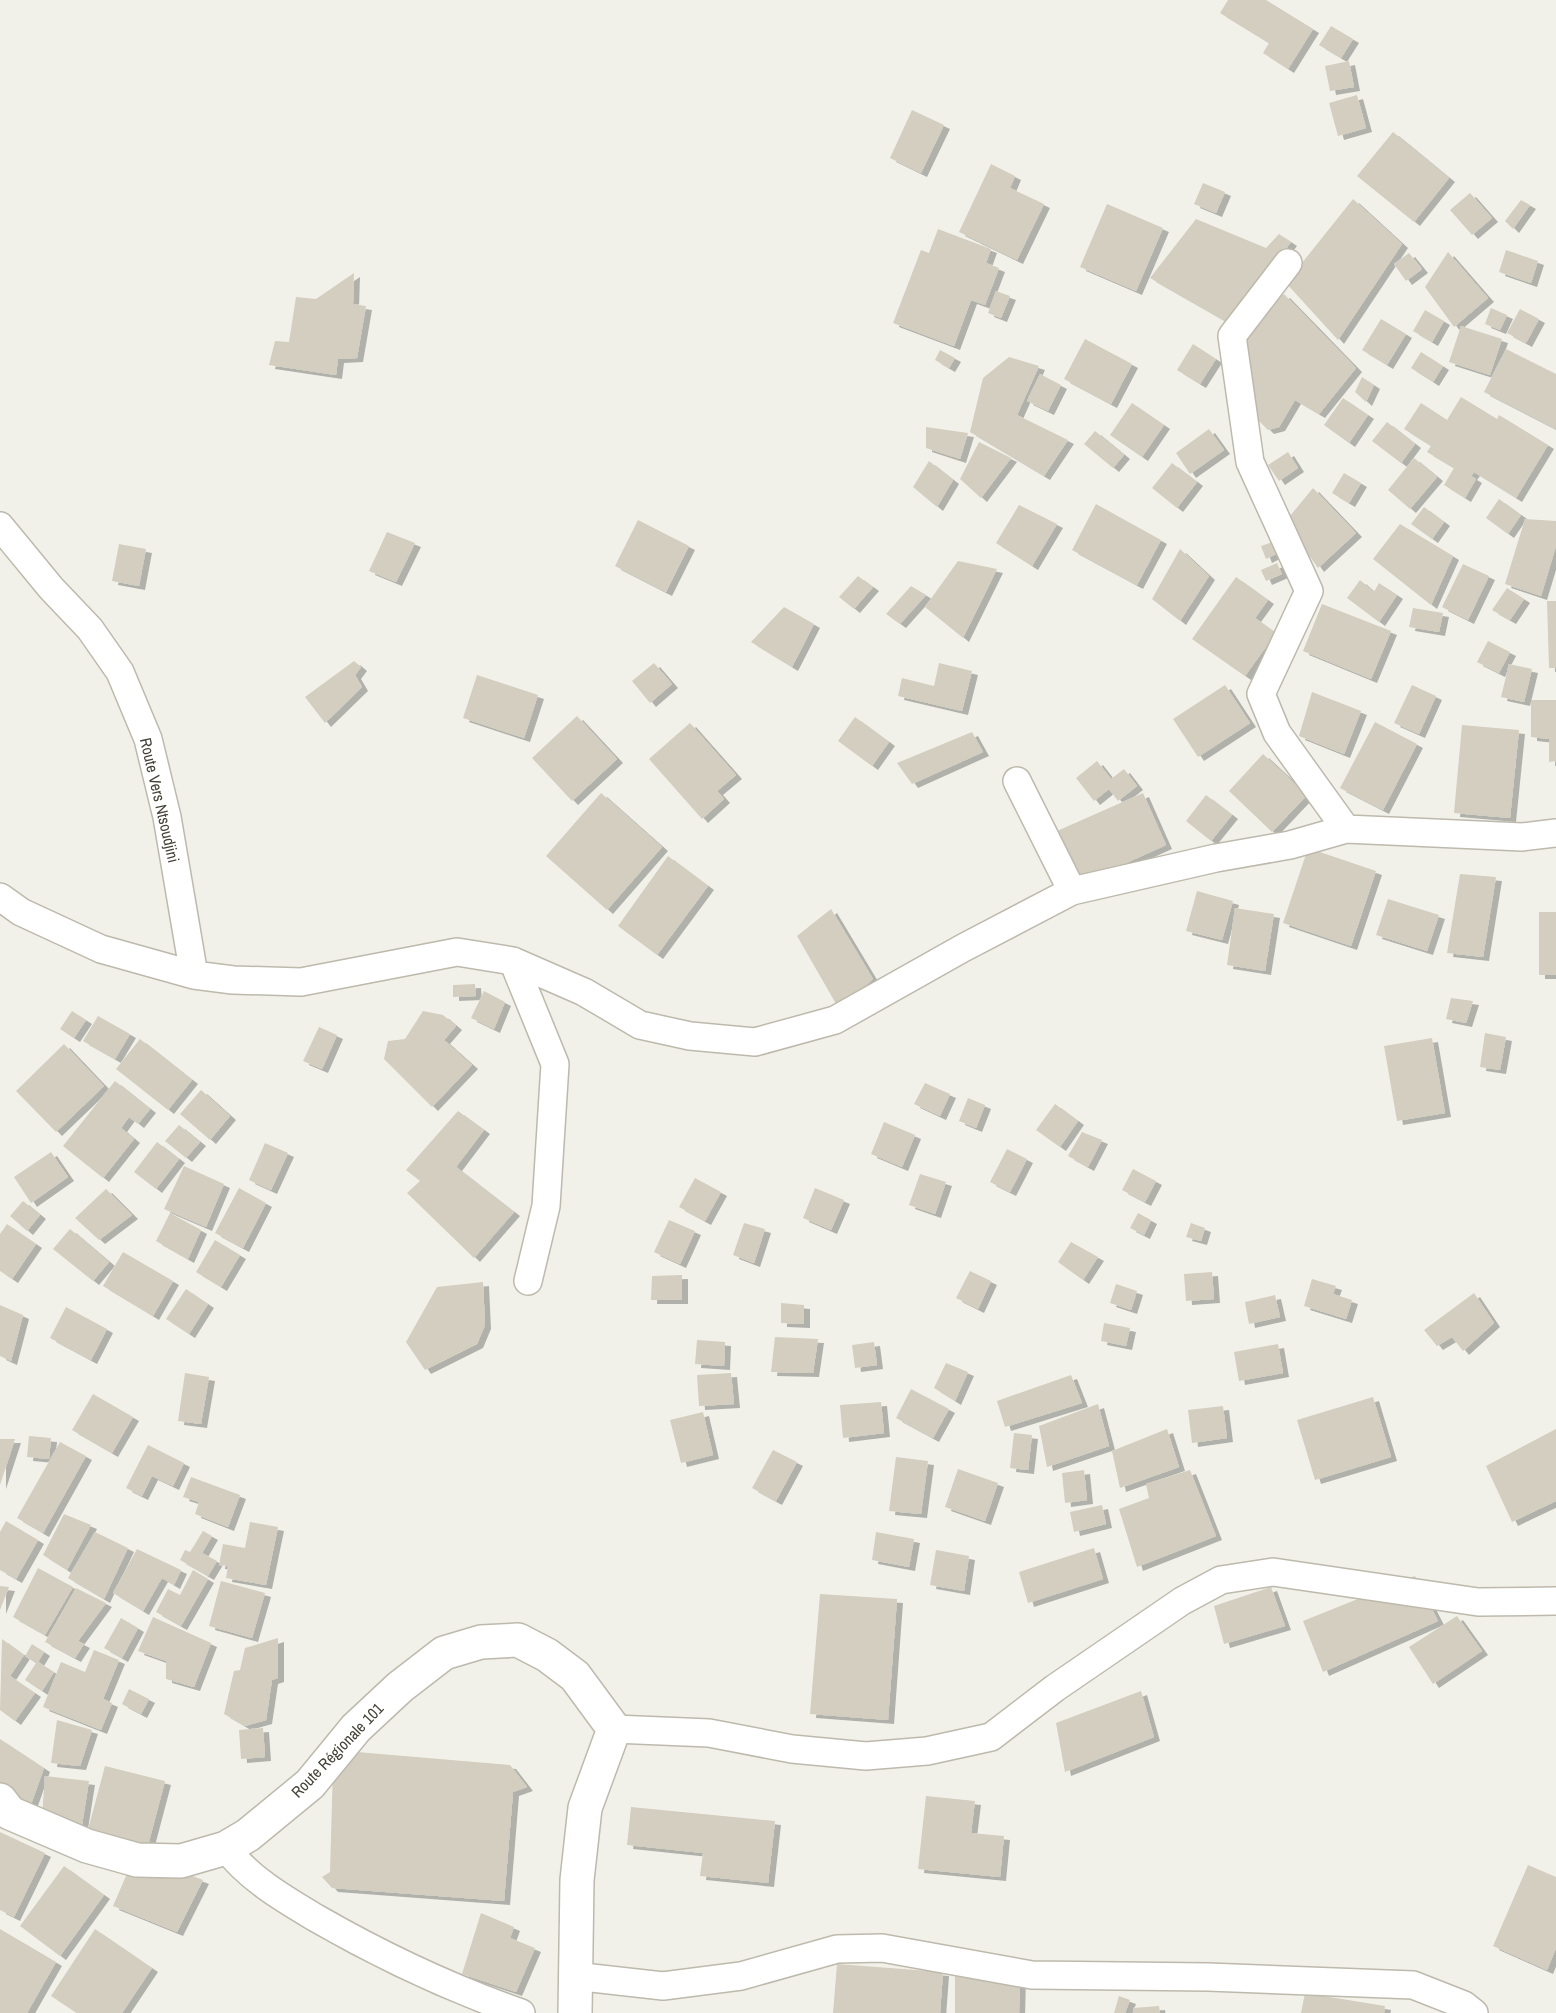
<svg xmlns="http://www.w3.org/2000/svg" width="1556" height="2013" font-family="'Archivo Narrow',sans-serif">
<defs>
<filter id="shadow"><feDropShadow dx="6" dy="4" stdDeviation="0" flood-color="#0004"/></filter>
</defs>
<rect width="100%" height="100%" fill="#f2f1e9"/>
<path fill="#d3cebf" filter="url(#shadow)" d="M 1228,0 L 1266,0 L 1313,29 L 1288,69 L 1263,53 L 1269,43 L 1220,13 Z
M 1331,26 L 1353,39 L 1341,58 L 1319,45 Z
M 1349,61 L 1354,87 L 1330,91 L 1325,66 Z
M 1357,95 L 1366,128 L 1338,136 L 1329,103 Z
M 912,110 L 944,125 L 921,173 L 890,158 Z
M 1393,132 L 1449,178 L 1414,222 L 1357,176 Z
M 991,164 L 1015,176 L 1010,188 L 1044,204 L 1017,260 L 959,232 Z
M 1203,183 L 1225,192 L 1216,213 L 1194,204 Z
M 1470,193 L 1492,218 L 1472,235 L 1450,210 Z
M 1353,199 L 1402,244 L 1338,340 L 1286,283 Z
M 1521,200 L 1530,205 L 1513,229 L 1505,221 Z
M 1107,204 L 1163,228 L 1136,291 L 1080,267 Z
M 1196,219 L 1266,248 L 1279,234 L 1291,242 L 1274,265 L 1268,264 L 1234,326 L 1150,278 Z
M 938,229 L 991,249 L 986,263 L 999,268 L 985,305 L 971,300 L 954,346 L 893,323 L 921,250 L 929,253 Z
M 1506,250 L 1538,261 L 1531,283 L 1499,272 Z
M 1448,252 L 1488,298 L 1454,327 L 1425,287 Z
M 1409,253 L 1422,269 L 1406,281 L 1394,264 Z
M 354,273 L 353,304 L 366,306 L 357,358 L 338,359 L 336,375 L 269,365 L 275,341 L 289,342 L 296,297 L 316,299 Z
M 996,291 L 1010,296 L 1001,318 L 988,313 Z
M 1284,294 L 1356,368 L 1319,414 L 1295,400 L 1279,427 L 1268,430 L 1258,420 L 1244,342 L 1270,304 Z
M 1491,308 L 1507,315 L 1500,330 L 1485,324 Z
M 1520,309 L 1539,319 L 1526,343 L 1507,333 Z
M 1425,310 L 1444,321 L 1432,342 L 1413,331 Z
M 1381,319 L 1406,334 L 1387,365 L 1362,350 Z
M 1461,326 L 1502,339 L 1490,375 L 1449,362 Z
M 1085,339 L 1132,364 L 1111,404 L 1064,379 Z
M 1193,344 L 1216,359 L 1200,384 L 1177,370 Z
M 1506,349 L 1556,374 L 1556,429 L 1484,392 Z
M 940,350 L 955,358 L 949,368 L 935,360 Z
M 1421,352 L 1443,366 L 1433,382 L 1411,368 Z
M 1009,357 L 1039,366 L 1017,415 L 1068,440 L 1044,476 L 970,432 L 983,378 Z
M 1040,374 L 1061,385 L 1048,411 L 1027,401 Z
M 1362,377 L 1374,385 L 1366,402 L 1355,392 Z
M 1461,397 L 1497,419 L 1499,415 L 1548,445 L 1516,498 L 1474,472 L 1471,476 L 1476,479 L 1465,498 L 1444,485 L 1454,468 L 1427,452 L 1431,446 L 1404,429 L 1421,403 L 1447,420 Z
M 1343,398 L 1368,415 L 1349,443 L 1324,425 Z
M 1132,403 L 1164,425 L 1142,457 L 1110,435 Z
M 1387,422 L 1415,444 L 1401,463 L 1372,441 Z
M 926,427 L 968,433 L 960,459 L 926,448 Z
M 1209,429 L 1224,450 L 1190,474 L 1176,453 Z
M 1095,431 L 1124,455 L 1113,468 L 1084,444 Z
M 979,442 L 1011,458 L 981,498 L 960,479 Z
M 1288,452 L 1298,468 L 1279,481 L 1268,465 Z
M 1414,458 L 1437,477 L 1410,509 L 1388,490 Z
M 929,461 L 953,480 L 937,507 L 913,487 Z
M 1172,463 L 1197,482 L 1177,508 L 1152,488 Z
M 1344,473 L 1361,483 L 1349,503 L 1332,493 Z
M 1313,488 L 1356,533 L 1318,568 L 1285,522 Z
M 1499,499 L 1521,515 L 1508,534 L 1486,518 Z
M 1096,504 L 1161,540 L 1137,585 L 1072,550 Z
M 1019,505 L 1057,524 L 1032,566 L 996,543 Z
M 1424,507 L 1444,522 L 1432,539 L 1411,524 Z
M 1525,519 L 1556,521 L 1556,546 L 1541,596 L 1505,584 Z
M 638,520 L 689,546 L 666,592 L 615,566 Z
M 1400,524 L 1453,556 L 1431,605 L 1373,559 Z
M 387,532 L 415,543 L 396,582 L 369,571 Z
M 1273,542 L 1278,553 L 1266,559 L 1261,546 Z
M 119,544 L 146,549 L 139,586 L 112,581 Z
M 1180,549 L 1209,576 L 1180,621 L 1152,599 Z
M 958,561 L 997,569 L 963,638 L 925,607 Z
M 1277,563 L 1282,574 L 1266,581 L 1261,570 Z
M 1463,564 L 1489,576 L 1468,620 L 1442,607 Z
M 858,576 L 873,587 L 854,609 L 839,597 Z
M 1236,577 L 1268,600 L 1255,618 L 1276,633 L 1245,676 L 1192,639 Z
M 1360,580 L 1374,592 L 1379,583 L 1397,595 L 1379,622 L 1347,598 Z
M 911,586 L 926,595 L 900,624 L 886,614 Z
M 1507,588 L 1524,599 L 1510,620 L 1492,610 Z
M 1547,601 L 1556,601 L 1556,668 L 1549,668 Z
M 1322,604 L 1391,631 L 1371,679 L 1303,651 Z
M 784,607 L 814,624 L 792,667 L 751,642 Z
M 1413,608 L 1443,613 L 1439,632 L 1409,627 Z
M 1488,641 L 1510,652 L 1499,673 L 1477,662 Z
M 354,661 L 361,667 L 355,675 L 362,687 L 325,723 L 305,697 Z
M 654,663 L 672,684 L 650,703 L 632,681 Z
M 939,663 L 972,671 L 962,711 L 898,696 L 902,678 L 934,686 Z
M 1509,664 L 1532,669 L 1524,702 L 1501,697 Z
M 477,675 L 538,695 L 524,738 L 463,718 Z
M 1225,685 L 1250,723 L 1198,757 L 1173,719 Z
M 1412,685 L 1436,696 L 1419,734 L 1394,723 Z
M 1312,692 L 1361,711 L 1344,754 L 1299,736 Z
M 1531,700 L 1556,700 L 1556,761 L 1549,762 L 1549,739 L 1531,737 Z
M 577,716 L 617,759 L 572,801 L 532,758 Z
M 855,717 L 889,742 L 872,766 L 838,741 Z
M 1375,722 L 1417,744 L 1383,810 L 1340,788 Z
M 690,723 L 736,775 L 717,791 L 724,799 L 702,819 L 649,759 Z
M 1462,725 L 1519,730 L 1510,818 L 1454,813 Z
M 972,732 L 983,752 L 912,784 L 897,763 Z
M 1263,754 L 1307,795 L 1272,832 L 1229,791 Z
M 1097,761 L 1111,779 L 1124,769 L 1137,786 L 1118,801 L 1109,789 L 1094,801 L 1076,778 Z
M 601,793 L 662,847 L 607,910 L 546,856 Z
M 1143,793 L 1166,845 L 1080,884 L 1057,831 Z
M 1206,795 L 1232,815 L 1211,841 L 1186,821 Z
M 1308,848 L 1376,871 L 1351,946 L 1283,923 Z
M 668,856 L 708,886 L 657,955 L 618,926 Z
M 1460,874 L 1496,877 L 1483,957 L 1447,953 Z
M 1197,891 L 1233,901 L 1222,940 L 1186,931 Z
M 1388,899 L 1439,915 L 1427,951 L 1376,935 Z
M 1235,908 L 1274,914 L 1265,971 L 1227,965 Z
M 831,909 L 873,979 L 839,1009 L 797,936 Z
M 1539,912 L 1556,912 L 1556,975 L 1539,975 Z
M 475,984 L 476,996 L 453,997 L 453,985 Z
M 484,991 L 505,1002 L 494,1029 L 471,1018 Z
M 1451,998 L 1473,1001 L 1466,1023 L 1446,1019 Z
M 72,1011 L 86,1020 L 74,1038 L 60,1029 Z
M 423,1011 L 443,1015 L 456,1026 L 444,1040 L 472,1065 L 432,1107 L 384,1059 L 388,1041 L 405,1039 Z
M 98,1016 L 130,1034 L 115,1059 L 83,1041 Z
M 319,1027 L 337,1035 L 322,1069 L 303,1061 Z
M 1485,1033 L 1506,1037 L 1500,1070 L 1480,1067 Z
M 1432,1038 L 1445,1113 L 1397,1121 L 1384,1046 Z
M 140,1039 L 192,1080 L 168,1110 L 116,1069 Z
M 64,1044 L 104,1086 L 56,1132 L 16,1091 Z
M 115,1081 L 150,1109 L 138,1124 L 129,1117 L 121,1128 L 134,1139 L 103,1178 L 63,1146 Z
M 925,1083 L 950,1094 L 940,1116 L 914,1104 Z
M 201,1090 L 230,1116 L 210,1140 L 180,1114 Z
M 968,1098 L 985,1105 L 976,1128 L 959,1121 Z
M 1055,1104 L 1078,1121 L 1060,1147 L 1036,1130 Z
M 458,1111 L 484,1130 L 456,1167 L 514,1212 L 474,1258 L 407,1193 L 420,1181 L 406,1170 Z
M 884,1122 L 915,1135 L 902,1167 L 871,1154 Z
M 179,1125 L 200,1142 L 186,1158 L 165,1141 Z
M 1082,1132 L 1102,1140 L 1088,1167 L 1068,1156 Z
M 157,1142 L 179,1159 L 156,1189 L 134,1172 Z
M 265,1143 L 288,1153 L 271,1190 L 249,1180 Z
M 1007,1149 L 1027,1159 L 1010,1192 L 990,1182 Z
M 51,1152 L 68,1177 L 31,1203 L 14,1177 Z
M 184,1166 L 224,1184 L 206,1227 L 164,1209 Z
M 1133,1169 L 1156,1181 L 1145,1202 L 1122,1190 Z
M 920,1174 L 946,1182 L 935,1214 L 909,1205 Z
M 695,1178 L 721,1192 L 705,1221 L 679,1207 Z
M 239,1188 L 266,1203 L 243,1248 L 215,1233 Z
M 815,1188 L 844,1200 L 831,1230 L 803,1218 Z
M 106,1189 L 132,1215 L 99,1240 L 75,1218 Z
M 23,1201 L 40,1215 L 27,1231 L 10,1216 Z
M 170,1213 L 201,1230 L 188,1259 L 156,1241 Z
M 1138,1213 L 1151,1220 L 1144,1235 L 1130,1228 Z
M 669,1220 L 695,1231 L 680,1264 L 654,1252 Z
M 744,1223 L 765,1229 L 754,1263 L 733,1255 Z
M 1191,1223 L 1205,1228 L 1201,1241 L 1186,1237 Z
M 7,1224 L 36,1244 L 12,1279 L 0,1271 L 0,1234 Z
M 70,1229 L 109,1262 L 93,1281 L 53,1249 Z
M 215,1240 L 240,1255 L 221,1287 L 196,1272 Z
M 1071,1242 L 1098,1257 L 1083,1280 L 1058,1262 Z
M 123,1252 L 173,1281 L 153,1316 L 103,1286 Z
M 970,1271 L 991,1281 L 978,1309 L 956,1298 Z
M 1212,1272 L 1214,1299 L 1186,1301 L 1184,1274 Z
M 682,1275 L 682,1300 L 651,1300 L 652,1276 Z
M 1312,1279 L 1336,1286 L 1333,1294 L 1352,1300 L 1346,1319 L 1304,1306 Z
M 483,1282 L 485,1325 L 477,1344 L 425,1370 L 406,1342 L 437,1287 Z
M 1116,1284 L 1137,1291 L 1131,1310 L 1110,1303 Z
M 186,1289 L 208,1304 L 189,1334 L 166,1319 Z
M 1474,1293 L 1494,1323 L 1463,1351 L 1452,1337 L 1437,1346 L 1424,1330 Z
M 1275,1295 L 1280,1317 L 1249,1324 L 1245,1302 Z
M 781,1303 L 804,1305 L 804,1324 L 781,1323 Z
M 0,1305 L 23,1315 L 11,1361 L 0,1356 Z
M 66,1307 L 107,1329 L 91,1360 L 50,1338 Z
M 1104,1323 L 1130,1328 L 1126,1346 L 1101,1341 Z
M 775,1337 L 818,1339 L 813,1373 L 771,1372 Z
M 697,1340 L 725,1342 L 724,1366 L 695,1364 Z
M 874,1342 L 877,1365 L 855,1368 L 852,1345 Z
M 1278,1344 L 1283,1373 L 1239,1381 L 1234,1352 Z
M 946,1363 L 968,1372 L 955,1401 L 934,1388 Z
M 185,1373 L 209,1377 L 201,1424 L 178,1421 Z
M 731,1373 L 734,1404 L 699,1406 L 697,1375 Z
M 1071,1375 L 1082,1403 L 1005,1427 L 997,1401 Z
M 911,1389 L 949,1409 L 933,1438 L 896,1418 Z
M 93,1394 L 133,1417 L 112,1453 L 72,1430 Z
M 1373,1397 L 1391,1457 L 1315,1480 L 1297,1420 Z
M 881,1402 L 884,1433 L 843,1438 L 840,1405 Z
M 1098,1404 L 1109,1446 L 1047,1467 L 1039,1426 Z
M 1223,1406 L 1227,1438 L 1192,1443 L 1188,1410 Z
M 703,1412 L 713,1455 L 681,1463 L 670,1420 Z
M 1167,1429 L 1179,1467 L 1120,1488 L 1112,1451 Z
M 1556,1429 L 1556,1501 L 1512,1522 L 1486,1466 Z
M 1014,1433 L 1032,1435 L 1028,1470 L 1010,1468 Z
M 29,1436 L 51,1438 L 49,1459 L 27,1457 Z
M 0,1439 L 15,1439 L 0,1485 Z
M 60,1442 L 86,1456 L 43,1533 L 17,1518 Z
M 148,1445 L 184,1463 L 173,1486 L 152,1476 L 142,1496 L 126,1488 Z
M 773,1450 L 797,1462 L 776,1501 L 752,1488 Z
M 896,1457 L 928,1461 L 921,1514 L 889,1511 Z
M 958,1469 L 998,1483 L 985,1521 L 945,1507 Z
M 1084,1470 L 1087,1500 L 1065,1503 L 1062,1473 Z
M 1190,1470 L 1216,1536 L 1137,1567 L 1119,1509 L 1149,1498 L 1146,1484 Z
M 191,1477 L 240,1495 L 228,1527 L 195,1514 L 199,1502 L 183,1497 Z
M 1102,1505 L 1106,1524 L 1074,1532 L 1070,1512 Z
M 64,1514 L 91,1525 L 67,1570 L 43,1555 Z
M 6,1521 L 38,1540 L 16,1579 L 0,1570 L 0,1532 Z
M 250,1522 L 278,1527 L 266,1585 L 226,1578 L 228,1566 L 219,1565 L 223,1544 L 245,1548 Z
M 203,1531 L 212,1536 L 202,1553 L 217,1561 L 208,1576 L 180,1560 L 185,1550 L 190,1552 Z
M 95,1532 L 128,1548 L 104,1599 L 68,1578 Z
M 876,1532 L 914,1539 L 909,1567 L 872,1560 Z
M 1094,1548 L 1103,1579 L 1028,1603 L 1019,1572 Z
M 137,1549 L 181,1570 L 174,1585 L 162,1578 L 143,1611 L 113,1593 Z
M 936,1550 L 969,1556 L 964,1591 L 930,1585 Z
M 38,1568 L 73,1587 L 45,1635 L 13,1617 Z
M 193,1570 L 208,1579 L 181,1626 L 156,1612 L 168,1589 L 180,1595 Z
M 1415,1576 L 1438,1621 L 1323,1672 L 1303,1621 Z
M 221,1581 L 265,1593 L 252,1638 L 209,1626 Z
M 0,1586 L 9,1587 L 0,1610 Z
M 1271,1587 L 1285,1626 L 1224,1644 L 1214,1606 Z
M 76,1588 L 106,1603 L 78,1641 L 84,1644 L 75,1658 L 45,1642 Z
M 820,1594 L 897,1599 L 888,1720 L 810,1714 Z
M 1457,1616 L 1482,1651 L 1433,1684 L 1409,1647 Z
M 153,1617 L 211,1643 L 194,1687 L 166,1679 L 166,1661 L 138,1651 Z
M 121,1618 L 138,1628 L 122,1658 L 104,1648 Z
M 278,1638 L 278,1678 L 272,1680 L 266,1720 L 245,1726 L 224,1714 L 234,1671 L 240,1670 L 245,1648 Z
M 2,1639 L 24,1655 L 10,1676 L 35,1693 L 15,1721 L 0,1710 Z
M 32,1644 L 44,1652 L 38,1662 L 54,1672 L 42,1691 L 25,1680 L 36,1663 L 25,1656 Z
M 94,1650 L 119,1660 L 103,1699 L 112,1703 L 101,1730 L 43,1707 L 61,1662 L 85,1672 Z
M 129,1689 L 149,1699 L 141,1714 L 122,1704 Z
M 1141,1691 L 1154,1737 L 1065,1772 L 1056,1723 Z
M 57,1720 L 92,1730 L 80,1766 L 51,1763 Z
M 263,1728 L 265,1757 L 241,1759 L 239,1730 Z
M 0,1739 L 44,1768 L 28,1813 L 0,1789 Z
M 357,1752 L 510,1765 L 527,1787 L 513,1792 L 504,1901 L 332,1888 L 322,1877 L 330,1872 L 333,1767 Z
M 105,1766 L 165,1781 L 146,1853 L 86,1837 Z
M 45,1776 L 89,1781 L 82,1825 L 42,1816 Z
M 926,1796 L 975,1801 L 971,1833 L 1004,1836 L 1000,1877 L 918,1869 Z
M 631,1807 L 775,1821 L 768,1883 L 700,1876 L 703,1853 L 627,1845 Z
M 0,1832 L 45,1853 L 14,1917 L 0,1910 Z
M 1528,1865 L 1556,1877 L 1556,1948 L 1547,1970 L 1493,1946 Z
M 64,1866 L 104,1895 L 60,1956 L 20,1926 Z
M 166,1866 L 203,1880 L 177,1932 L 113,1906 L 129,1869 Z
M 481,1913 L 514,1927 L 510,1938 L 535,1948 L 516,1992 L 462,1974 Z
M 0,1929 L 56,1962 L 27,2013 L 0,2013 Z
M 95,1929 L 152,1968 L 122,2013 L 77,2013 L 51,1996 Z
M 837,1964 L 943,1972 L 940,2013 L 833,2013 Z
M 955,1974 L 1020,1974 L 1019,2013 L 955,2013 Z
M 1305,1993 L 1385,2006 L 1384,2013 L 1301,2013 Z
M 1119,1996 L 1130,2000 L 1125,2013 L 1114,2013 Z
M 1159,2006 L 1160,2013 L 1133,2013 L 1133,2008 Z"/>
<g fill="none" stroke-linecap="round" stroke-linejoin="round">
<defs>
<path id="minor" d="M 1288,263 L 1232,336 L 1250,462 L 1309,591 L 1261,694 L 1277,733 L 1346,829 L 1522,837 L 1556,833
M 0,526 L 51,588 L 90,629 L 120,672 L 148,739 L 167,817 L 194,975
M 1017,781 L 1072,891 L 1216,858 L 1290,845 L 1346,829
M 0,897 L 21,912 L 101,949 L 194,975 L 233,980 L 301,982 L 457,952 L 513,961 L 584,992 L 640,1025 L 690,1036 L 755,1042 L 835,1020 L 963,948 L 1072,891
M 513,961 L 555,1064 L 546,1206 L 528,1281
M 614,1729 L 709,1733 L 792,1749 L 866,1756 L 927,1751 L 991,1737 L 1055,1688 L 1182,1601 L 1221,1580 L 1273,1572 L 1478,1602 L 1556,1601
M 226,1848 C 248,1878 284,1899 316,1918 C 382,1956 450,1988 521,2013
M 574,1976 L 663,1986 L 741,1976 L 837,1949 L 882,1948 L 1032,1975 L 1208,1977 L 1413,1985 L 1464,2005 L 1474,2013"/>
<path id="tertiary" d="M 0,1800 L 10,1813 L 87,1846 L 137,1860 L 181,1861 L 226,1848 L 248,1835 L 310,1784 L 356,1728 L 400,1687 L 444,1653 L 481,1642 L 518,1640 L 547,1655 L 575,1676 L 614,1729 L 585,1808 L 577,1880 L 575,2013"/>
</defs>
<use href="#minor" stroke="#bdb9ac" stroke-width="30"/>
<use href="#tertiary" stroke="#bdb9ac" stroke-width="36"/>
<use href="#minor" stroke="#fff" stroke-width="27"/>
<use href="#tertiary" stroke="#fff" stroke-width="33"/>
</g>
<g text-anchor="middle" stroke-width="6" stroke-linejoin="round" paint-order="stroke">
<g font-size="16" fill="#454238" stroke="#fff">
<text transform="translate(160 800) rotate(77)" y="6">Route Vers Ntsoudjini</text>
<text transform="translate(337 1750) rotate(-46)" y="6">Route Régionale 101</text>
</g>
</g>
</svg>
